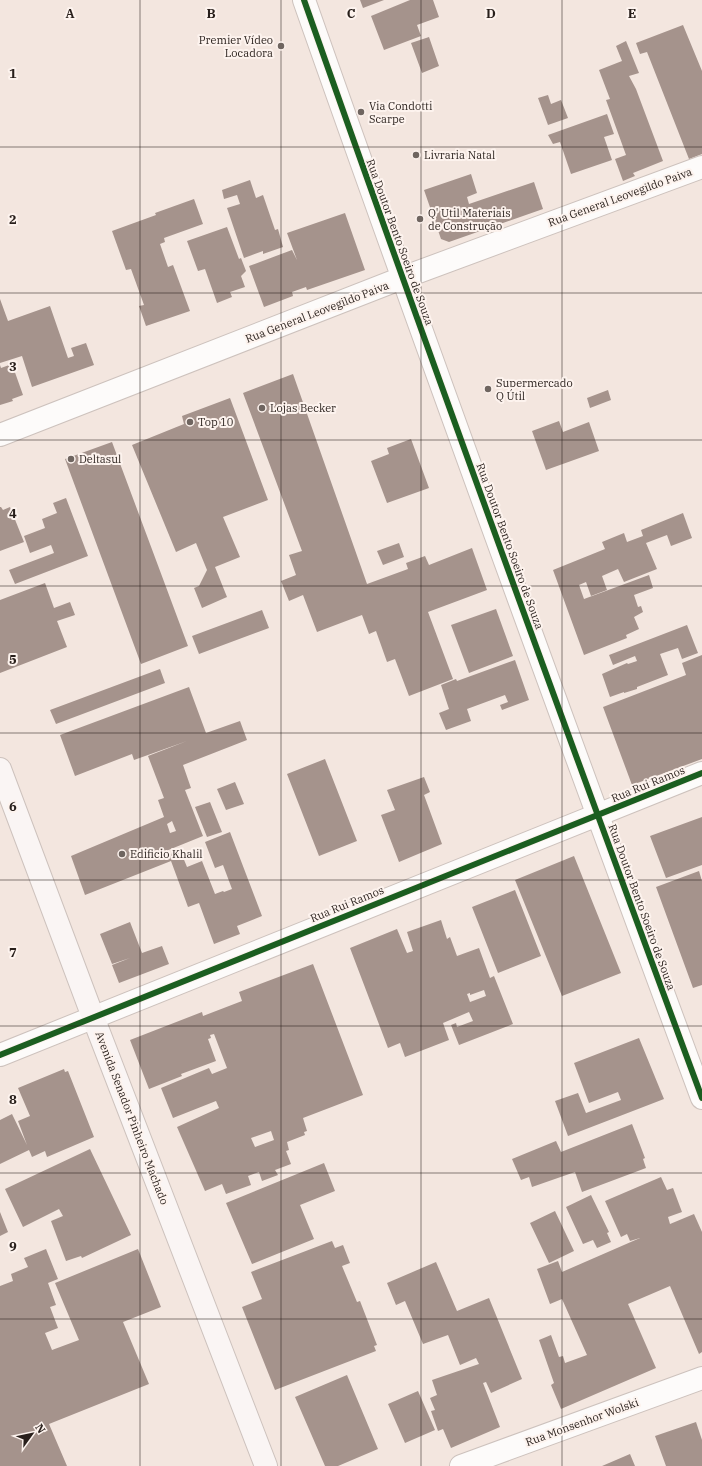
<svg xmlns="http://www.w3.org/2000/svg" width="702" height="1466" font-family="'IBM Plex Serif',serif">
<rect width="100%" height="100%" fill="#f3e6df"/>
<path fill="#a5938c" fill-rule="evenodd" d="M 360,0 L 384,0 L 363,8 Z
M 410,0 L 433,0 L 439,17 L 417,25 L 421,36 L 384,50 L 371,16 Z
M 683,25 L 702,71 L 702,154 L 689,159 L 647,52 L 640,54 L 636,43 Z
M 429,37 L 439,66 L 422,73 L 411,43 Z
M 626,41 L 639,73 L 629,76 L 636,89 L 663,161 L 633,173 L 635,176 L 623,181 L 615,159 L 626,155 L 606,100 L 610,99 L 599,70 L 622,61 L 616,46 Z
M 548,95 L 551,104 L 561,100 L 568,118 L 548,125 L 538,98 Z
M 607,114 L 614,134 L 604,137 L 612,160 L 571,174 L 560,142 L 553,144 L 548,135 Z
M 471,174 L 477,193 L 467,197 L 469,204 L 534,182 L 543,209 L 449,242 L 441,239 L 424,190 Z
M 250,180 L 256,198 L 263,195 L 275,230 L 278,229 L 283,247 L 263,254 L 263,251 L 244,258 L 227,208 L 240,204 L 237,195 L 224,199 L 222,190 Z
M 194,199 L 203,224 L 164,238 L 165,242 L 160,244 L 168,267 L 173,265 L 190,311 L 146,326 L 139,306 L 144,305 L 131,269 L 126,270 L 112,231 L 156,215 L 155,213 Z
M 345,213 L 365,270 L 307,290 L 306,287 L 292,292 L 293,296 L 264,307 L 249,266 L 292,250 L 297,260 L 287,233 Z
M 227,227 L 239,259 L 241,258 L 246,271 L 241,276 L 245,287 L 230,292 L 232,297 L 217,303 L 205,269 L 198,271 L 187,241 Z
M 0,299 L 8,321 L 50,306 L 68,358 L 74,356 L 71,348 L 86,343 L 94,365 L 32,387 L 22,356 L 0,363 Z
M 12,364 L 23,395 L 12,399 L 13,401 L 0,405 L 0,365 L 1,368 Z
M 293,374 L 367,584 L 408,569 L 406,563 L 425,556 L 429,565 L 472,548 L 487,590 L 428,612 L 453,679 L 409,696 L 395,659 L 387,662 L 376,631 L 369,634 L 362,615 L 317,632 L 303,595 L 289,601 L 281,581 L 296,575 L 289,555 L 302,551 L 243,393 Z
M 608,390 L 611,400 L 590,408 L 587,398 Z
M 230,398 L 268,500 L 223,517 L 240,557 L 215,567 L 227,597 L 202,608 L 194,588 L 199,586 L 207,570 L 196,543 L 176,552 L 132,445 L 184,424 L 182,416 Z
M 559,421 L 563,432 L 589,422 L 599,451 L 546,470 L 532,431 Z
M 411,439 L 429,488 L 387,503 L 371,461 L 389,454 L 387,448 Z
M 112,442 L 188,646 L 141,664 L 65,459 Z
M 66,498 L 88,556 L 15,584 L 9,570 L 54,553 L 51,545 L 30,553 L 24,536 L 45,528 L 42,519 L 57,513 L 53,503 Z
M 0,507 L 1,507 L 3,510 L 10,507 L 24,542 L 0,551 Z
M 683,513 L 692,538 L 671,546 L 667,535 L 646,543 L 657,569 L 624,582 L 618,569 L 602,576 L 607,590 L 591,596 L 586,582 L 579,585 L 584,599 L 649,575 L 653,588 L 634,595 L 638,607 L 641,606 L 643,612 L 634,617 L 639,629 L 626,635 L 627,638 L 584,655 L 553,570 L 605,549 L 602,542 L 624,533 L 627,542 L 643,536 L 641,530 Z
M 399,543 L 404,557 L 383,565 L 377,551 Z
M 45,583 L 54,608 L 70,602 L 75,615 L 57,621 L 67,647 L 0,673 L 0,600 Z
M 496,609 L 513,656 L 469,673 L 451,625 Z
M 262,610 L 269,628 L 199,654 L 192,636 Z
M 687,625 L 698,653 L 682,659 L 678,648 L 660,654 L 668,675 L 637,687 L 637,689 L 624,693 L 624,692 L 610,697 L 602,674 L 627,663 L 628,664 L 637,661 L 635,656 L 613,665 L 609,655 Z
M 702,655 L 702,759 L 632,785 L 603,707 L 686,675 L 682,663 Z
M 515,660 L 529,700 L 502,710 L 500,705 L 508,702 L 505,695 L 467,709 L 471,721 L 446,730 L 439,713 L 449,709 L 441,685 L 456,679 L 457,681 Z
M 160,669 L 165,683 L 56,724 L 50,710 Z
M 189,687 L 206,733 L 240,721 L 247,740 L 183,765 L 191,788 L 185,790 L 203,836 L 166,851 L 168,855 L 180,850 L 187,867 L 202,861 L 215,894 L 223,891 L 224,892 L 232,889 L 223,865 L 215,868 L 205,842 L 230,832 L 262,916 L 237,926 L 240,934 L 214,944 L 199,903 L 188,907 L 171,861 L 85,895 L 71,856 L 164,817 L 158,800 L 164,798 L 148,756 L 187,741 L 134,760 L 132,754 L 75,776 L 60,735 ZM 172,821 L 176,831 L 170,833 L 167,824 Z
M 325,759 L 357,841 L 319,856 L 287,774 Z
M 424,777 L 430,792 L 424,795 L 442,844 L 399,862 L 381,815 L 395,810 L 387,790 Z
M 235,782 L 244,804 L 226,810 L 217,789 Z
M 210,802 L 222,832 L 207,837 L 195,807 Z
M 702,817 L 702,865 L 666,878 L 650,836 Z
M 574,856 L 621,973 L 562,996 L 515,880 Z
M 699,871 L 702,881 L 702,985 L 693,988 L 656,887 Z
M 515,890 L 541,956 L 498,973 L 472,907 Z
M 441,920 L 447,939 L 450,937 L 457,956 L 479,948 L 490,978 L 494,976 L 513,1024 L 459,1045 L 451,1025 L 456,1023 L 457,1027 L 473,1021 L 469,1012 L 443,1023 L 449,1040 L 405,1057 L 400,1043 L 388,1048 L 350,948 L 397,929 L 407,953 L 413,951 L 407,932 ZM 484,990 L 486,996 L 470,1002 L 467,994 L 470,993 L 470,995 Z
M 130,922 L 142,953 L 162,946 L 169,964 L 119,983 L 112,965 L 130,958 L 112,964 L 100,934 Z
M 313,964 L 363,1095 L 303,1118 L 307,1131 L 304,1132 L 305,1135 L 287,1142 L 289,1150 L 286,1151 L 291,1164 L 275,1170 L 278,1175 L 262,1181 L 259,1172 L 248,1176 L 251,1185 L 226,1194 L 222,1184 L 205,1191 L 177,1127 L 219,1108 L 216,1101 L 173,1118 L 161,1088 L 209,1068 L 212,1074 L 227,1068 L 214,1034 L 210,1035 L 211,1038 L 208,1039 L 216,1061 L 181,1074 L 182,1076 L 149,1089 L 130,1040 L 202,1012 L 203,1016 L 242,1001 L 239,992 ZM 271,1131 L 274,1140 L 255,1147 L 251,1138 Z
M 639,1038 L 664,1099 L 568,1136 L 555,1101 L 578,1093 L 586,1113 L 621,1100 L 618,1092 L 589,1103 L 574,1063 Z
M 64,1069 L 65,1072 L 68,1071 L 94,1137 L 47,1157 L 45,1151 L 32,1157 L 29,1150 L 0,1164 L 0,1120 L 12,1114 L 27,1145 L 18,1121 L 30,1116 L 18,1088 Z
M 632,1124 L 645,1158 L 643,1159 L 646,1168 L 582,1192 L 575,1172 L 532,1187 L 529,1177 L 521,1180 L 512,1159 L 556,1141 L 561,1152 Z
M 90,1149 L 131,1235 L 82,1258 L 81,1256 L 66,1261 L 51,1221 L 63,1216 L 59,1209 L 23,1227 L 5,1189 Z
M 324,1163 L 335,1191 L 300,1205 L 314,1239 L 252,1264 L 226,1203 Z
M 661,1177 L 667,1190 L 673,1188 L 682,1212 L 668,1217 L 670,1224 L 694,1214 L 702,1232 L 702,1352 L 699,1354 L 670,1286 L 628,1304 L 656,1368 L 561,1409 L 551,1385 L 554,1383 L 539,1340 L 551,1335 L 559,1357 L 563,1356 L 565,1363 L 587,1355 L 562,1299 L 550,1304 L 537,1269 L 558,1261 L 562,1272 L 640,1238 L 630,1241 L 627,1234 L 621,1237 L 605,1201 Z
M 591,1195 L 609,1232 L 607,1233 L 611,1242 L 597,1248 L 593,1240 L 583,1244 L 566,1207 Z
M 555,1211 L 574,1251 L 549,1263 L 530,1223 Z
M 0,1212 L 8,1232 L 0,1236 Z
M 332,1241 L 335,1248 L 343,1245 L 350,1263 L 342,1266 L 357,1302 L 360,1301 L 377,1345 L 374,1346 L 376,1351 L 275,1390 L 242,1307 L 262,1299 L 251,1272 Z
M 46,1249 L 58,1279 L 48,1283 L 56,1305 L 50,1307 L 58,1328 L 45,1333 L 52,1350 L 79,1340 L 55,1283 L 138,1249 L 161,1307 L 123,1322 L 149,1384 L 49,1424 L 67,1466 L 0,1466 L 0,1286 L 13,1281 L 11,1274 L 28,1267 L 24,1258 Z
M 436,1262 L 457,1311 L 489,1298 L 522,1379 L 491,1393 L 486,1382 L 483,1383 L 500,1427 L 451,1448 L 443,1429 L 438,1431 L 431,1411 L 435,1410 L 430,1398 L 437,1395 L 432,1380 L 479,1364 L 476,1358 L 460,1365 L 448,1335 L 423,1344 L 405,1301 L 396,1305 L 387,1283 Z
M 347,1375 L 378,1449 L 338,1466 L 325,1466 L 295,1397 Z
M 418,1391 L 435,1430 L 405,1443 L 388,1404 Z
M 696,1422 L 702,1440 L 702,1466 L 666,1466 L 655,1436 Z
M 630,1454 L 635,1466 L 602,1466 Z"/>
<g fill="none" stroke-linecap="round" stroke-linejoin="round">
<defs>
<path id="minor" d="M 304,0 C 433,367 567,733 702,1098
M 0,435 L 402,278 L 702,167
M 0,1055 L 702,773
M 461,1466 L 702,1378"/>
<path id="secondary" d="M 0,769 L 93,1017 L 266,1466"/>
</defs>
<use href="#minor" stroke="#cdc2bd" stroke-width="24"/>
<use href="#secondary" stroke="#cdc2bd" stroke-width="24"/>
<use href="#minor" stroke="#fdfbfa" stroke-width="22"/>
<use href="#secondary" stroke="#faf5f4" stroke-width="22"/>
<defs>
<path id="cycleway" d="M 304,0 C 433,367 567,733 702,1098
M 0,1055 L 702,773"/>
</defs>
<use href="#cycleway" stroke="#fdf3ee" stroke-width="8"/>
<use href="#cycleway" stroke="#1b5e20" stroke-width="6"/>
</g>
<path fill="none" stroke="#281f1b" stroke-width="1" stroke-opacity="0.55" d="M 140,0 L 140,1466M 281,0 L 281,1466M 421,0 L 421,1466M 562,0 L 562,1466M 0,147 L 702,147M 0,293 L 702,293M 0,440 L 702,440M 0,586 L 702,586M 0,733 L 702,733M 0,880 L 702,880M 0,1026 L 702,1026M 0,1173 L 702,1173M 0,1319 L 702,1319"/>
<g fill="#6f6560" stroke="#fdf3ee" stroke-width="1.5">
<circle cx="281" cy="46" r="4"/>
<circle cx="361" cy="112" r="4"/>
<circle cx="416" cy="155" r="4"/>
<circle cx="420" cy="219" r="4"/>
<circle cx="488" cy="389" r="4"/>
<circle cx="262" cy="408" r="4"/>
<circle cx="190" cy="422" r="4"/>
<circle cx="71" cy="459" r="4"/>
<circle cx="122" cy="854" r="4"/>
</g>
<g text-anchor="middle" stroke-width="4" stroke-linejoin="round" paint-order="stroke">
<g font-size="11" fill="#281f1b" stroke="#fdf3ee" text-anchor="start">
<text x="273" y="44" text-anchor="end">Premier Vídeo<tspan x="273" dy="13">Locadora</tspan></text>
<text x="369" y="110">Via Condotti<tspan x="369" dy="13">Scarpe</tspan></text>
<text x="424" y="159">Livraria Natal</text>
<text x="428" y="217">Q' Util Materiais<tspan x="428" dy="13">de Construção</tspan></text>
<text x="496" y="387">Supermercado<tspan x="496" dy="13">Q Útil</tspan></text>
<text x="270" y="412">Lojas Becker</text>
<text x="198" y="426">Top 10</text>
<text x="79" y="463">Deltasul</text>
<text x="130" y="858">Edificio Khalil</text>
</g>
<g font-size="11" fill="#281f1b" stroke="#fdf3ee">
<text transform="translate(620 197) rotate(-20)" y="4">Rua General Leovegildo Paiva</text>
<text transform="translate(400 242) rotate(70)" y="4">Rua Doutor Bento Soeiro de Souza</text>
<text transform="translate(317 312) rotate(-21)" y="4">Rua General Leovegildo Paiva</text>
<text transform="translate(510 546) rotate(70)" y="4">Rua Doutor Bento Soeiro de Souza</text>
<text transform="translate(648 784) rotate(-22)" y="4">Rua Rui Ramos</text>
<text transform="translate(347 904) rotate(-22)" y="4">Rua Rui Ramos</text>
<text transform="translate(642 907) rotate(70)" y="4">Rua Doutor Bento Soeiro de Souza</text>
<text transform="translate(132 1118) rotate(69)" y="4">Avenida Senador Pinheiro Machado</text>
<text transform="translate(582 1422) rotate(-20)" y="4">Rua Monsenhor Wolski</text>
</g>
</g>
<g font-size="13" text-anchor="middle" font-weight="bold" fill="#281f1b" stroke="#fdf3ee" stroke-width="4" stroke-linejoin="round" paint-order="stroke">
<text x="70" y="18">A</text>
<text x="211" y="18">B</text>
<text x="351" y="18">C</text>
<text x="491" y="18">D</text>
<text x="632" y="18">E</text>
<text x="13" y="78">1</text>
<text x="13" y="224">2</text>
<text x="13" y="371">3</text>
<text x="13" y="518">4</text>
<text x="13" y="664">5</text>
<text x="13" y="811">6</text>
<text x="13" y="957">7</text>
<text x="13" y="1104">8</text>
<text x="13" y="1251">9</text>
</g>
<g transform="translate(32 1434) rotate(57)" stroke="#fdf3ee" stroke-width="3" paint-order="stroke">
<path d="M0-3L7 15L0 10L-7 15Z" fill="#281f1b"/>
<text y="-6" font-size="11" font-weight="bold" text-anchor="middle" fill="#281f1b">N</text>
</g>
</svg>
